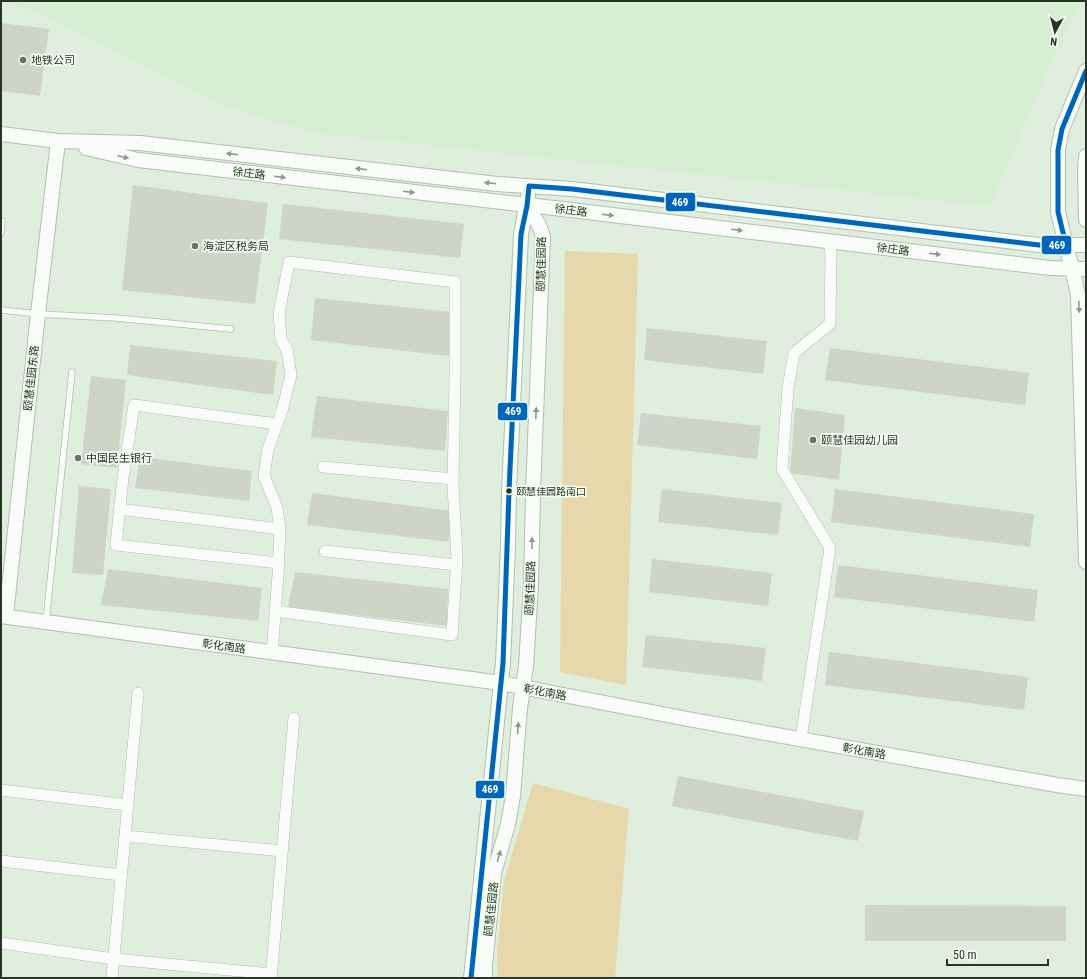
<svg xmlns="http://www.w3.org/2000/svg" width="1087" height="979" font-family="'Roboto Condensed','Noto Sans SC',sans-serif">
<rect width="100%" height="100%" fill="#dfeedd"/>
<path fill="#d6efd3" d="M 1,1 L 1082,1 L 1057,49 L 990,206 L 325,134 L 284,124 L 223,105 L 43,14 Z"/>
<path fill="#e6d8ab" d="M 565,251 L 638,254 L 626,685 L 560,672 Z
M 533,783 L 629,809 L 615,978 L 498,978 L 497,953 L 504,881 Z"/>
<path fill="#ced5c6" d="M 1,23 L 49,29 L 40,96 L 1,91 Z
M 133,185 L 268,203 L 255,304 L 122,290 Z
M 283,204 L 464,224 L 460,258 L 279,239 Z
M 315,298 L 451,312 L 449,356 L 311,340 Z
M 647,328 L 767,341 L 763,374 L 644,360 Z
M 130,345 L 277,361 L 273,395 L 127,375 Z
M 830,348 L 1029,373 L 1025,405 L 825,380 Z
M 91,376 L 126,380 L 117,468 L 81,464 Z
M 317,396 L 448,411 L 445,451 L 311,437 Z
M 795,408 L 845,415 L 839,480 L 790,473 Z
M 641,413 L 761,426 L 757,459 L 637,445 Z
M 140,457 L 252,471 L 249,501 L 135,488 Z
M 79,486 L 111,489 L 103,575 L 72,573 Z
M 662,489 L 782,503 L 778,535 L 658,522 Z
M 835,489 L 1034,514 L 1030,547 L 831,522 Z
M 312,493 L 451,511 L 449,542 L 307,525 Z
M 652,559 L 772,573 L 768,606 L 649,592 Z
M 838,565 L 1038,590 L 1034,622 L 834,597 Z
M 108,569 L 262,588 L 258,621 L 101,605 Z
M 295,572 L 448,589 L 447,626 L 288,607 Z
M 646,635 L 766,648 L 762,681 L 642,667 Z
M 829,652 L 1028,677 L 1024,710 L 825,685 Z
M 678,776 L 864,811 L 858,841 L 672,806 Z
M 865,905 L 1066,906 L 1066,941 L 865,941 Z"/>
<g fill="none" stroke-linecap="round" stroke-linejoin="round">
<defs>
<path id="service" d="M 1,233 L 2,221
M 1,310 L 38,314 L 116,318 L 231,329
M 46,621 L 72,372"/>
<path id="minor" d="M 277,424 L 134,405 L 123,478 L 116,545 L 279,563
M 323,467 L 453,479
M 119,509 L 280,529
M 325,551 L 457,565
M 272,653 L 278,575 L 280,529 L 277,508 L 264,476 L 268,449 L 282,411 L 291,375 L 287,350 L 281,339 L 279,313 L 289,262 L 455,282 L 455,376 L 453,484 L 457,557 L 452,635 L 275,611
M 801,739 L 830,548 L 782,469 L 788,388 L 794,353 L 830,324 L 831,253 L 829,242
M 1,790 L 128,805
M 125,836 L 282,851
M 1,861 L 121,875
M 1,943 L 114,959 L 271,974
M 112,978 L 138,693
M 271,978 L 294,718"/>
<path id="tertiary" d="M 1086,71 L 1062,129 L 1058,150 L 1058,212 L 1078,294 L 1086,562
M 1,134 L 58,141 L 140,143 L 497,184 L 572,189 L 1039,245 L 1086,245
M 86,148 L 138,160 L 571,210 L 1050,268 L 1086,269
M 1086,156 L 1085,170 L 1086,220
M 1,616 L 501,683 L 693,720 L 1057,785 L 1086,789
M 6,616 L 38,314 L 58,141
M 471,978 L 503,663 L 508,547 L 509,491 L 521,234 L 528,197
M 485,978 L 485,966 L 494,873 L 508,824 L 513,796 L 520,708 L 526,666 L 531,584 L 533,492 L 543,236 L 539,225 L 527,206"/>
</defs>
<use href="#service" stroke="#b3bfb1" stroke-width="7"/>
<use href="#minor" stroke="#b3bfb1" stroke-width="12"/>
<use href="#tertiary" stroke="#b3bfb1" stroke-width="16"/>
<use href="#service" stroke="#fafcfa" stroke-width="5.5"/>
<use href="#minor" stroke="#fafcfa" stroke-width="11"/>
<use href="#tertiary" stroke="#fafcfa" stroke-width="14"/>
<defs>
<path id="bus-1" d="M 471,978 L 503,663 L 509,491 L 521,234 L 527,206 L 529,186 L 572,189 L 1039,245 L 1066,245 L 1058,212 L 1058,150 L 1062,129 L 1086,71"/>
</defs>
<use href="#bus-1" stroke="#efffec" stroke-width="8"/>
<use href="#bus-1" stroke="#0065bd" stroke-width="5"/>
</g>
<defs><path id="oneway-solid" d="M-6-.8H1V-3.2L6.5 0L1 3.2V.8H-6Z"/></defs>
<g fill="#929891">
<use href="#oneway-solid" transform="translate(232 154) rotate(-173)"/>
<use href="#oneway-solid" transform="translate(123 157) rotate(14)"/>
<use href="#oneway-solid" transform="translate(361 169) rotate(-173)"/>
<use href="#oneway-solid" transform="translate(280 177) rotate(7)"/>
<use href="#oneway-solid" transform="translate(490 183) rotate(-173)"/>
<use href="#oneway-solid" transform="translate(409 192) rotate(7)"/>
<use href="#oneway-solid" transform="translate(608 215) rotate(7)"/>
<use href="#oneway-solid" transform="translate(737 230) rotate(7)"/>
<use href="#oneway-solid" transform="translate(935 254) rotate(7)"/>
<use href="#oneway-solid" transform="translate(1079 307) rotate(88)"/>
<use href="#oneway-solid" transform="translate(536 413) rotate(-88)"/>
<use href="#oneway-solid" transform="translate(532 543) rotate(-89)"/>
<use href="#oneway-solid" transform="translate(518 728) rotate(-86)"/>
<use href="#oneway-solid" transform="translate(499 856) rotate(-74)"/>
</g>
<g fill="#697467" stroke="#efffec" stroke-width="1.5">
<circle cx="23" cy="60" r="4"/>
<circle cx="195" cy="246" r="4"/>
<circle cx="813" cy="440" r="4"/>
<circle cx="78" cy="458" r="4"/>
</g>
<circle fill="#293328" stroke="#efffec" stroke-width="1.5" cx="509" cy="491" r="3.5"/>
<g text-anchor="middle" stroke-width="3.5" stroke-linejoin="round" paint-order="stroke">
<g font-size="10" fill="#293328" stroke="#efffec" text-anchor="start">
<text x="516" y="495">颐慧佳园路南口</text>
</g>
<g font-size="11" fill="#293328" stroke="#efffec" text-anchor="start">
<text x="31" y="64">地铁公司</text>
<text x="203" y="250">海淀区税务局</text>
<text x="821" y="444">颐慧佳园幼儿园</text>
<text x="86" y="462">中国民生银行</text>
</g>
<g font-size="11" fill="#293328" stroke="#efffec">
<text transform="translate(249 173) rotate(7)" y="4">徐庄路</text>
<text transform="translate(571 210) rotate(7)" y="4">徐庄路</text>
<text transform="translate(893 249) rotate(7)" y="4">徐庄路</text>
<text transform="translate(541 264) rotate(-89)" y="4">颐慧佳园路</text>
<text transform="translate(31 378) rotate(-84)" y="4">颐慧佳园东路</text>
<text transform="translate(530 588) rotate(-88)" y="4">颐慧佳园路</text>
<text transform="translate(224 646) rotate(8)" y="4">彰化南路</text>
<text transform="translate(545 692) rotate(11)" y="4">彰化南路</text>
<text transform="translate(864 751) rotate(10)" y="4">彰化南路</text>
<text transform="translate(491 909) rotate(-84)" y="4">颐慧佳园路</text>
</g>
</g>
<g stroke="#efffec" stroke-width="1.5">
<rect x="665" y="192" width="31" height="20" rx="4" fill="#0065bd"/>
<rect x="1041" y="235" width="31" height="20" rx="4" fill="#0065bd"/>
<rect x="497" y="402" width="31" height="19" rx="4" fill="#0065bd"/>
<rect x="475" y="780" width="30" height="19" rx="4" fill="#0065bd"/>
</g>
<g font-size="11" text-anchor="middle" font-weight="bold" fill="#fff">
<text x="680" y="206">469</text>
<text x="1057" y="249">469</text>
<text x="513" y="415">469</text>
<text x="490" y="793">469</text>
</g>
<rect width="1087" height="979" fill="none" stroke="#293328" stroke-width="4"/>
<g transform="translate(1055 32) rotate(187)" stroke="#efffec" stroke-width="3" paint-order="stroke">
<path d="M0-3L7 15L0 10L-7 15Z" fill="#293328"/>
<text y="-6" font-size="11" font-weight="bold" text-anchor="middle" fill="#293328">N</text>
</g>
<path d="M947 959v6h101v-6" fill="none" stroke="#293328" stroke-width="2"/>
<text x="953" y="959" font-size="12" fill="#293328" stroke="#efffec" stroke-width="3" paint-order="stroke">50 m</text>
</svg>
